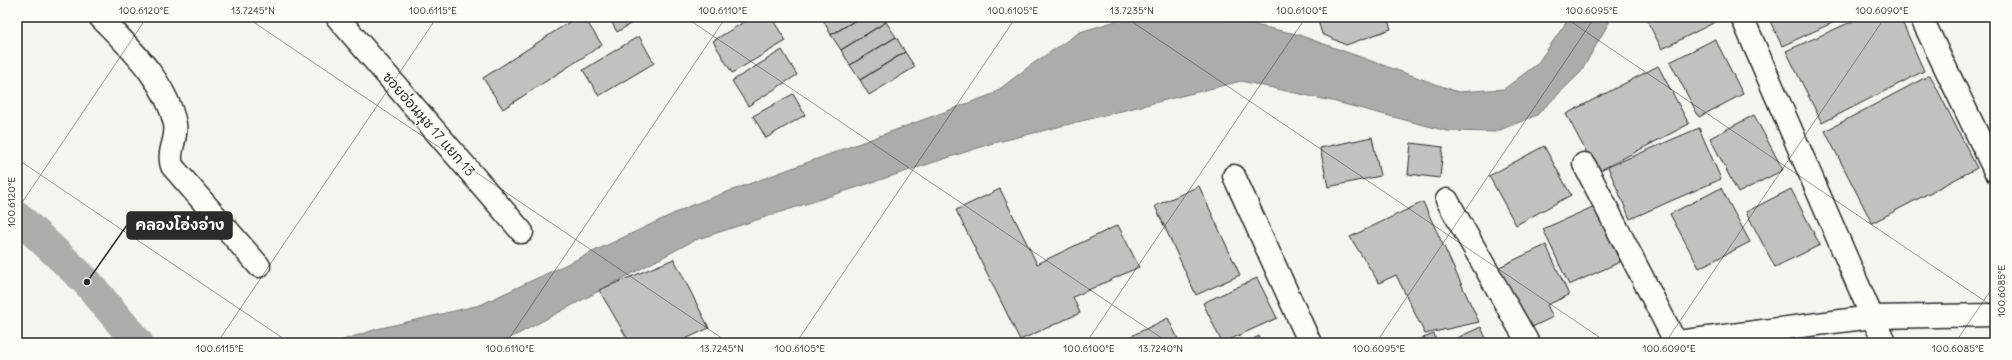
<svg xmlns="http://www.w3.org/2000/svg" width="2012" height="360" font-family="Delius,'Playpen Sans Thai',sans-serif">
<rect width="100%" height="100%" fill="#f5f4ef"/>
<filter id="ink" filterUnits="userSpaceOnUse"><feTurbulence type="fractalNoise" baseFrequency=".025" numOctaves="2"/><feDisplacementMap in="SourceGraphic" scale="8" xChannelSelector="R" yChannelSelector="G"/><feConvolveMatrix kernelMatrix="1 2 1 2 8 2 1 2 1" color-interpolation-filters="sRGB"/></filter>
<g filter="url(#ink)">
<path fill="#adaca9" stroke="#797877" d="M 1129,17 L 1202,17 L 1231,20 L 1296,34 L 1458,92 L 1504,89 L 1537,64 L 1570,17 L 1612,17 L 1581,72 L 1537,115 L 1495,132 L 1447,131 L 1332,101 L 1241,81 L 990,144 L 695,240 L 501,343 L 334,343 L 377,329 L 480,305 L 692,205 L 993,94 L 1031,65 L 1080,32 Z"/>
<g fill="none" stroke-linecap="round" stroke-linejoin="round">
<path stroke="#adaca9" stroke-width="31" d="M 17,216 L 87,282 L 138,343"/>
</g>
<path fill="#c2c1be" stroke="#2b2b2b" d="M 577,17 L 584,17 L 602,45 L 503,109 L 483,78 Z
M 609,17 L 642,17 L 617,32 Z
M 752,17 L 771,17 L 786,41 L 732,73 L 713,41 Z
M 828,17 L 861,17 L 831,35 L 823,20 Z
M 861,17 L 883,17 L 886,22 L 841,50 L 831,35 Z
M 1317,17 L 1387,17 L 1391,29 L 1346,45 L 1322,34 Z
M 1645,17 L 1725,17 L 1662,49 Z
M 1768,17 L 1845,17 L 1782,46 Z
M 1862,17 L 1900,17 L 1924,71 L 1822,123 L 1786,51 Z
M 1988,17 L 1995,17 L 1995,29 Z
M 886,22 L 896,37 L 850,65 L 841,50 Z
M 639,36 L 654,63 L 599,96 L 583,70 Z
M 896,37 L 905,52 L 860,80 L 850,65 Z
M 1715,39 L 1743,94 L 1699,117 L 1670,62 Z
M 782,50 L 797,75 L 748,106 L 732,81 Z
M 905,52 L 915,67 L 869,95 L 860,80 Z
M 1995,52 L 1995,64 L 1990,55 Z
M 1658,66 L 1689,124 L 1597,172 L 1566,114 Z
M 1930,75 L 1977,168 L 1872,223 L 1825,131 Z
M 793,94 L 805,115 L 766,138 L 753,116 Z
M 1754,115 L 1783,170 L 1738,193 L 1710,138 Z
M 1699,128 L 1721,179 L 1630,219 L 1608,167 Z
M 1372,137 L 1380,176 L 1328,187 L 1320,148 Z
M 1411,143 L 1443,147 L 1440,178 L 1408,174 Z
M 1544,146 L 1571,195 L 1516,225 L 1489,176 Z
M 1199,186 L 1240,275 L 1196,295 L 1155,206 Z
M 1721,188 L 1750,242 L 1699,268 L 1670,214 Z
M 1000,189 L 1037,264 L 1118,225 L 1139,267 L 1073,297 L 1080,313 L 1020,340 L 956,210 Z
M 1791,189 L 1820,245 L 1775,267 L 1746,212 Z
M 1423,202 L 1479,322 L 1425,334 L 1396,275 L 1379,283 L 1350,237 Z
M 1595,206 L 1620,262 L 1569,285 L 1543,229 Z
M 1546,245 L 1569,295 L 1547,305 L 1553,317 L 1524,331 L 1495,269 Z
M 674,259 L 709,328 L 677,343 L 630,343 L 599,290 Z
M 1257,278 L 1277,318 L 1222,343 L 1203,303 Z
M 1168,318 L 1180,343 L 1117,343 Z
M 1481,327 L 1488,343 L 1446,343 Z
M 1434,334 L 1437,343 L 1409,343 Z
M 1259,336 L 1262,343 L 1246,343 Z"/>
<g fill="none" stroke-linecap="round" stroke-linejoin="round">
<defs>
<path id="street" d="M 100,17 C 129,47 166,81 175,124 C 178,140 167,150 172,166 L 259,266
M 337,17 L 522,232
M 1742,17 L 1872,317 L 1885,343
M 1921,17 L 1995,171
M 1584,164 L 1676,343
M 1234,176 L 1310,343
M 1447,200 L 1528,343
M 1670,343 L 1872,317 L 1995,315"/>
</defs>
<use href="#street" stroke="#2b2b2b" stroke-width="25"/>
<use href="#street" stroke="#fdfcf7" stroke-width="22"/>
</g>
</g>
<path fill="none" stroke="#2b2b2b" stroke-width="1" stroke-opacity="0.45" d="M 246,17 L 729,343M 685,17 L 1169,343M 1125,17 L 1608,343M 1564,17 L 1995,308M 17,159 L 290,343M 17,210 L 147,17M 217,343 L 437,17M 506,343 L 726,17M 796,343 L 1016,17M 1086,343 L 1306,17M 1376,343 L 1595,17M 1665,343 L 1885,17M 1955,343 L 1995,284"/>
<g text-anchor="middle" stroke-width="3" stroke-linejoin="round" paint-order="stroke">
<g font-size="14" fill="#2b2b2b" stroke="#fdfcf7">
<text transform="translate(429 124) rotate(49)" y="5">ซอยอ่อนนุช 17 แยก 13</text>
</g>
</g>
<path fill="none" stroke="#2b2b2b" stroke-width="1.5" d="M87 282L127 225"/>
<circle fill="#2b2b2b" stroke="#fdfcf7" stroke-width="1.5" cx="87" cy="282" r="4"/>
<rect fill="#2b2b2b" stroke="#2b2b2b" stroke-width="1.5" x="127" y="212" width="105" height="27" rx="4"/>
<g font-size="15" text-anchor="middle" font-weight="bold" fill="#fff">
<text x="180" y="230">คลองโอ่งอ่าง</text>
</g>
<rect width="2012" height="360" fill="none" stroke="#fdfcf7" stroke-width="44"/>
<rect x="22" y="22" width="1968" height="316" fill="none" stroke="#2b2b2b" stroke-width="1.5"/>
<g font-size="10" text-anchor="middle" fill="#2b2b2b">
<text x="144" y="14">100.6120°E</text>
<text x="253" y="14">13.7245°N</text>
<text x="433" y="14">100.6115°E</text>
<text x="723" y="14">100.6110°E</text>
<text x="1013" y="14">100.6105°E</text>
<text x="1132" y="14">13.7235°N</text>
<text x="1302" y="14">100.6100°E</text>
<text x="1592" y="14">100.6095°E</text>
<text x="1882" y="14">100.6090°E</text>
<text transform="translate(11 202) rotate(-90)" y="4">100.6120°E</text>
<text transform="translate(2001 291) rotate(-90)" y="4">100.6085°E</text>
<text x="220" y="352">100.6115°E</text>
<text x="510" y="352">100.6110°E</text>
<text x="722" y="352">13.7245°N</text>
<text x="800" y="352">100.6105°E</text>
<text x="1089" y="352">100.6100°E</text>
<text x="1161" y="352">13.7240°N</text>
<text x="1379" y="352">100.6095°E</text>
<text x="1669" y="352">100.6090°E</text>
<text x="1958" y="352">100.6085°E</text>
</g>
</svg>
